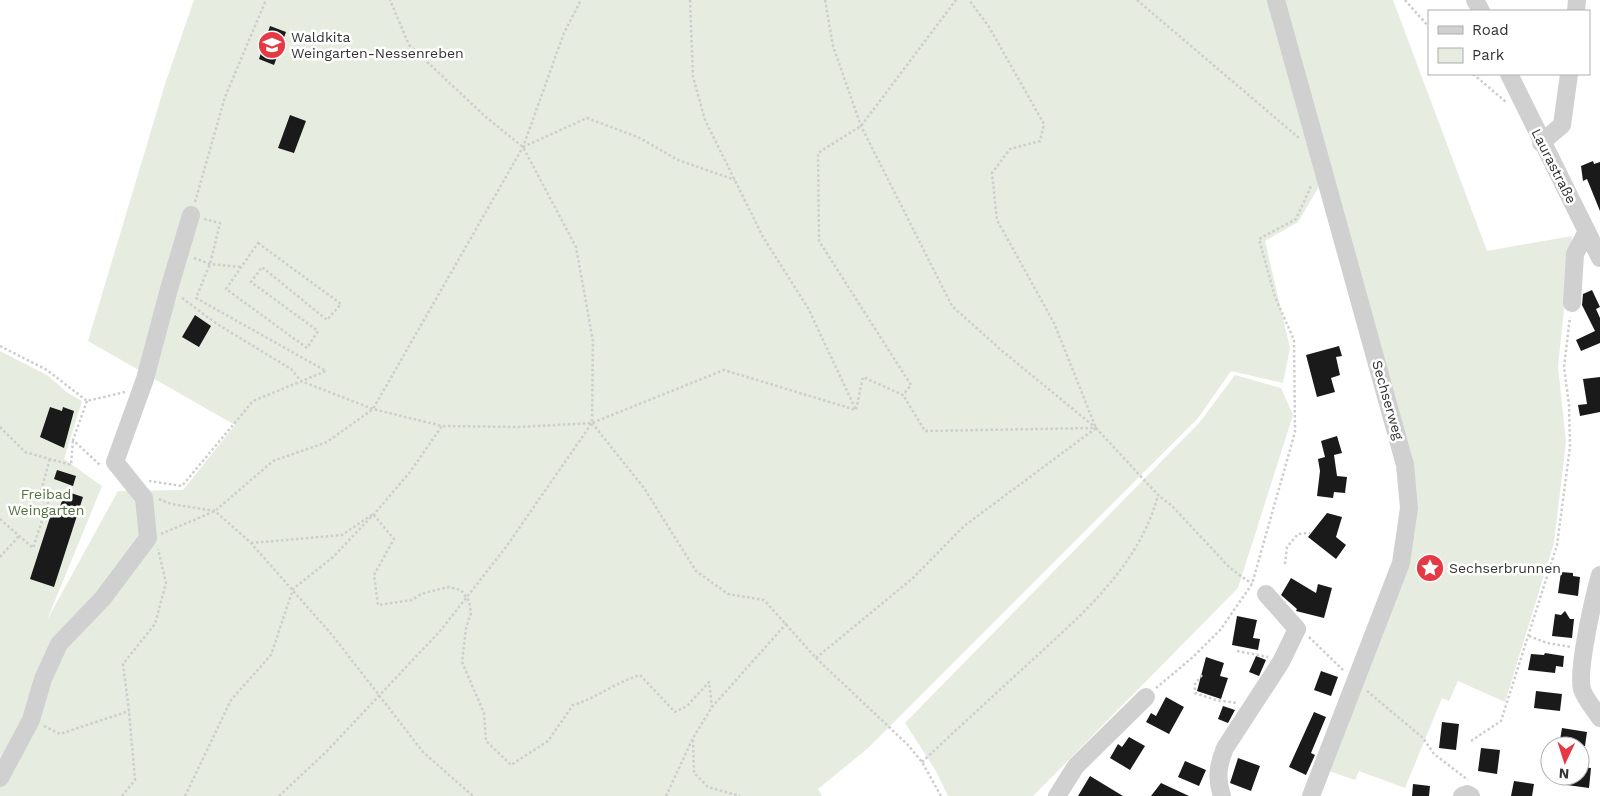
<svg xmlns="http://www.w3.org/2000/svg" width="1600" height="796" font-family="'Work Sans',sans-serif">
<rect width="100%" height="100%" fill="#fff"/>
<path fill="#e6ecdf" d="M 194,0 L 1269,0 L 1321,183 L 1298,222 L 1265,241 L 1290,348 L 1283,383 L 1231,371 L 1198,418 L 867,749 L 818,789 L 822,796 L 0,796 L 0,351 L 47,375 L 68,393 L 82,401 L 64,459 L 102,486 L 47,620 L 118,491 L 183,490 L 235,425 L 88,341 L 166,81 Z
M 1276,0 L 1393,0 L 1487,251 L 1572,236 L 1558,366 L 1566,442 L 1554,543 L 1505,702 L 1458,681 L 1449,701 L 1442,698 L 1405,788 L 1359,771 L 1355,780 L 1329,771 L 1409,508 Z
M 1235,375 L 1281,388 L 1293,415 L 1238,588 L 1033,796 L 948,796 L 936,771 L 905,723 L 1200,422 Z"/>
<path fill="#1a1a1a" d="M 270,26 L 286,32 L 274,65 L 259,59 Z
M 290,115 L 306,121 L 294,153 L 278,148 Z
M 1593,161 L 1594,164 L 1600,162 L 1600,211 L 1587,179 L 1583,181 L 1581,166 Z
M 1592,290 L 1600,307 L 1596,309 L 1600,318 L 1600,343 L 1581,351 L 1576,340 L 1595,331 L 1582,305 L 1583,294 Z
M 195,315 L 211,326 L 199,347 L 182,337 Z
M 1339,346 L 1342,356 L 1336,357 L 1340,375 L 1331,378 L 1335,392 L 1317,397 L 1306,355 Z
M 1600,377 L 1600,412 L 1580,416 L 1578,405 L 1587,404 L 1583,379 Z
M 50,407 L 62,411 L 63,407 L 74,411 L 64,448 L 40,437 Z
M 1337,436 L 1342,453 L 1334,455 L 1337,476 L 1347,477 L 1345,493 L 1334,492 L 1333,498 L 1317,496 L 1320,471 L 1318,459 L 1325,457 L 1321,441 Z
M 57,470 L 76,476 L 73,486 L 54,479 Z
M 65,491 L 83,497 L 54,587 L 30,579 L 53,508 L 59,510 Z
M 1327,513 L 1342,517 L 1336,537 L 1346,545 L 1336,559 L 1308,537 Z
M 1561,572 L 1573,573 L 1573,576 L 1580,577 L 1578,596 L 1558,593 Z
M 1291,578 L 1316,593 L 1318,584 L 1332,588 L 1324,618 L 1296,611 L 1297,609 L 1281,595 Z
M 1565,611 L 1570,619 L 1574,619 L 1572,638 L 1552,636 L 1555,614 L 1561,615 Z
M 1237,616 L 1257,620 L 1253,638 L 1260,639 L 1258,650 L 1232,645 Z
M 1545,653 L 1564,656 L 1563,667 L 1556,666 L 1555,673 L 1528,670 L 1531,654 L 1544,655 Z
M 1256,656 L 1266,660 L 1259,676 L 1249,672 Z
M 1206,657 L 1224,663 L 1220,676 L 1228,678 L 1221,699 L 1197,691 Z
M 1321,671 L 1338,677 L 1331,696 L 1314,690 Z
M 1536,691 L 1562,694 L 1560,711 L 1534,708 Z
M 1166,697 L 1184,707 L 1169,734 L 1146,722 L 1151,713 L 1156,716 Z
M 1223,706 L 1235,710 L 1228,723 L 1218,719 Z
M 1314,712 L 1326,717 L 1311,753 L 1315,755 L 1306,775 L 1289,767 Z
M 1442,722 L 1459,724 L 1456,750 L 1439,748 Z
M 1562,728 L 1587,732 L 1585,746 L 1559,746 Z
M 1129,737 L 1145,746 L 1130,770 L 1110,758 L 1118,744 L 1122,747 Z
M 1481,748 L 1500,750 L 1497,774 L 1478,771 Z
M 1238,758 L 1260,766 L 1251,791 L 1230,783 Z
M 1185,761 L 1206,770 L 1199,786 L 1178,777 Z
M 1580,767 L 1591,768 L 1589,788 L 1567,785 L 1568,776 L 1580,776 Z
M 1090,776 L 1123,796 L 1078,796 Z
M 1514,781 L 1534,784 L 1532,796 L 1511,796 Z
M 1161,783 L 1189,796 L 1151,796 Z
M 1413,784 L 1430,786 L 1429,796 L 1412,796 Z"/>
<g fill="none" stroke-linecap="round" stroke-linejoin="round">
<path stroke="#cdcdcd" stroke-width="2.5" stroke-dasharray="2.5 2.5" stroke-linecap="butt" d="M 690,0 L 693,77 L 705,120 L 763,237 L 808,308 L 856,410
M 825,0 L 833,46 L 861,126 L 952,306 L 1001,350 L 1096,428 L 925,431 L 903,395
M 1137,0 L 1299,138
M 1405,0 L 1429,27
M 1473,74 L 1506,102
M 523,147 L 587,118 L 640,138 L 678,160 L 735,180
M 195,202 L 225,97 L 266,0
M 258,243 L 341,304 L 327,320 L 262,267 L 251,282 L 318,331 L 307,348 L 226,289 Z
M 194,258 L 210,264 L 241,267
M 182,298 L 217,324 L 291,369 L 301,381 L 373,409 L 442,426 L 519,427 L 592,423 L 724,370 L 856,410 L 863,377 L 903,395 L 911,385 L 819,241 L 818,153 L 861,126 L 956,0
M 0,346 L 47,370 L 87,401 L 125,392
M 87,401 L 73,440 L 101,466
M 592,423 L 644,488 L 696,571 L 728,594 L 764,600 L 816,658 L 908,745 L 922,762 L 941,796
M 0,427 L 25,452 L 71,465 L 73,440
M 1096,428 L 1158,495 L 1172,506 L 1230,568 L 1252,584
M 149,481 L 182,486 L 253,401 L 326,371 L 196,298 L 210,264 L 220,223 L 204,219
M 159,499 L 171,504 L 215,511 L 251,543 L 333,636 L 423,752 L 473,796
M 0,519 L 33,548 L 48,503 L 39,499 L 50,458
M 161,534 L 215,511 L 273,461 L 327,442 L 373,409 L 523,147 L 564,33 L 581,0
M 251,543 L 342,535 L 373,514 L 394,539 L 374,575 L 378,605 L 412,600 L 421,594 L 448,587 L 461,590 L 469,601 L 471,613 L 466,628 L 462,662 L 484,713 L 486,741 L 511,765 L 548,741 L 573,705 C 597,698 616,682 640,675 L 675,712 L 687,706 L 709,682 L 712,707
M 0,557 L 19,536
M 1285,564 L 1287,547 L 1298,534 L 1310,533
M 1529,636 L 1547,643 L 1571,647
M 1309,637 L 1344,671
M 1237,651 L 1268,657
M 816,658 L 913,578 L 964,526 L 1096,428 L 1054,323 L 997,220 L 992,173 L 1010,149 L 1040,141 L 1044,124 L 989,27 L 969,0
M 1202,675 L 1195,684 L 1195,693 L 1216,700 L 1237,703
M 1156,688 L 1193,657 L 1221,629 L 1252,584 L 1295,432 L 1294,340 L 1275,297 L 1259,239 L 1296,219 L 1312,184
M 1367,691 L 1423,738 L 1434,754 L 1468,780
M 44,726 L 60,734 L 129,711
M 693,740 L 694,773 L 708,787 L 740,796
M 1471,741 L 1501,721 L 1557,545 L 1570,447 L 1569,405 L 1564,367 L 1570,317
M 922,762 C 957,729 993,696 1028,664 C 1081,615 1139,567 1158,495
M 122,796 L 135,780 L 129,711 L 123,664 L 155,624 L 166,583 L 158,549
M 185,796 L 231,700 L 271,655 L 293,589 L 333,557 L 375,513 L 410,472 L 442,426
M 279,796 L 326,752 L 441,630 L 506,547 L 592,423 L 593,341 L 576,247 L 523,147 L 487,118 L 409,45 L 390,0
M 666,796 L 693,738 L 712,707 L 787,623"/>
<path stroke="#d0d0d0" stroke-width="18" d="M 1276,0 L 1405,465 L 1409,508 L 1401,563 L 1311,796
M 1475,0 L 1481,11
M 1576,11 L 1577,0
M 1509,74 L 1600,258
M 1541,143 L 1562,125 L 1569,74
M 1572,303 L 1575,254 L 1587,231
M 1600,575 C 1594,596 1577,669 1582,689 C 1585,699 1594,709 1600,718
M 0,778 L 31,720 L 43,679 L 59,644 L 103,598 L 148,538 L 144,498 L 115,462 L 145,379 L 169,289 L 191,215
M 1057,796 L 1076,766 L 1146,697
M 1222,796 C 1216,778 1218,765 1225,748 L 1281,662 L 1297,629 L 1266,594
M 1462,796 L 1467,794 L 1471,796"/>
</g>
<defs>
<symbol id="school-disc" viewBox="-11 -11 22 22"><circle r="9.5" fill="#e63946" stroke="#fff"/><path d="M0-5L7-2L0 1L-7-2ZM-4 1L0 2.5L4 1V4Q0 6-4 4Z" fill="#fff"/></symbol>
<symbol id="sight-disc" viewBox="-11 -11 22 22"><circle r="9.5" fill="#e63946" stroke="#fff"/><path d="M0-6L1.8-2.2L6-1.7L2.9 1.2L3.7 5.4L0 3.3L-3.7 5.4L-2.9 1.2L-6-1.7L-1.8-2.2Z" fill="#fff"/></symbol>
</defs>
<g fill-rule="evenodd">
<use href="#school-disc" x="256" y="29" width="32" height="32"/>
<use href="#sight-disc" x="1414" y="552" width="32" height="32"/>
</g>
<g text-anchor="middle" stroke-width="5" stroke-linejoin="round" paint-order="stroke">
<g font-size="14" fill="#333" stroke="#fff" text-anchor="start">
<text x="291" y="42">Waldkita<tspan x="291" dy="16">Weingarten-Nessenreben</tspan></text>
<text x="1449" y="573">Sechserbrunnen</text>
</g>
<g font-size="14" fill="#333" stroke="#fff">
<text transform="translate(1554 166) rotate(63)" y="5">Laurastraße</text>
<text transform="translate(1388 400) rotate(74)" y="5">Sechserweg</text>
</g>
<g font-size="14" fill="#56703f" stroke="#fff">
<text x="46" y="499">Freibad<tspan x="46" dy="16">Weingarten</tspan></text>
</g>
</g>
<rect x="1428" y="10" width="162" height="65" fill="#ffffff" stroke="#adadad"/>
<rect x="1438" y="26" width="25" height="8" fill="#d0d0d0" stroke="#adadad"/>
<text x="1472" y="35" font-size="15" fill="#333333">Road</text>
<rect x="1438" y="48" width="25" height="15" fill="#e6ecdf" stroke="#adadad"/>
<text x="1472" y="60" font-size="15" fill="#333333">Park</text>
<g transform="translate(1565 761) rotate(184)"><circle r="24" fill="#ffffff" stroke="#adadad"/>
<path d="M0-4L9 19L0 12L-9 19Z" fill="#e63946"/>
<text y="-8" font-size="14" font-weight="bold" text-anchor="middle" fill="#333333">N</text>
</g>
</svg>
